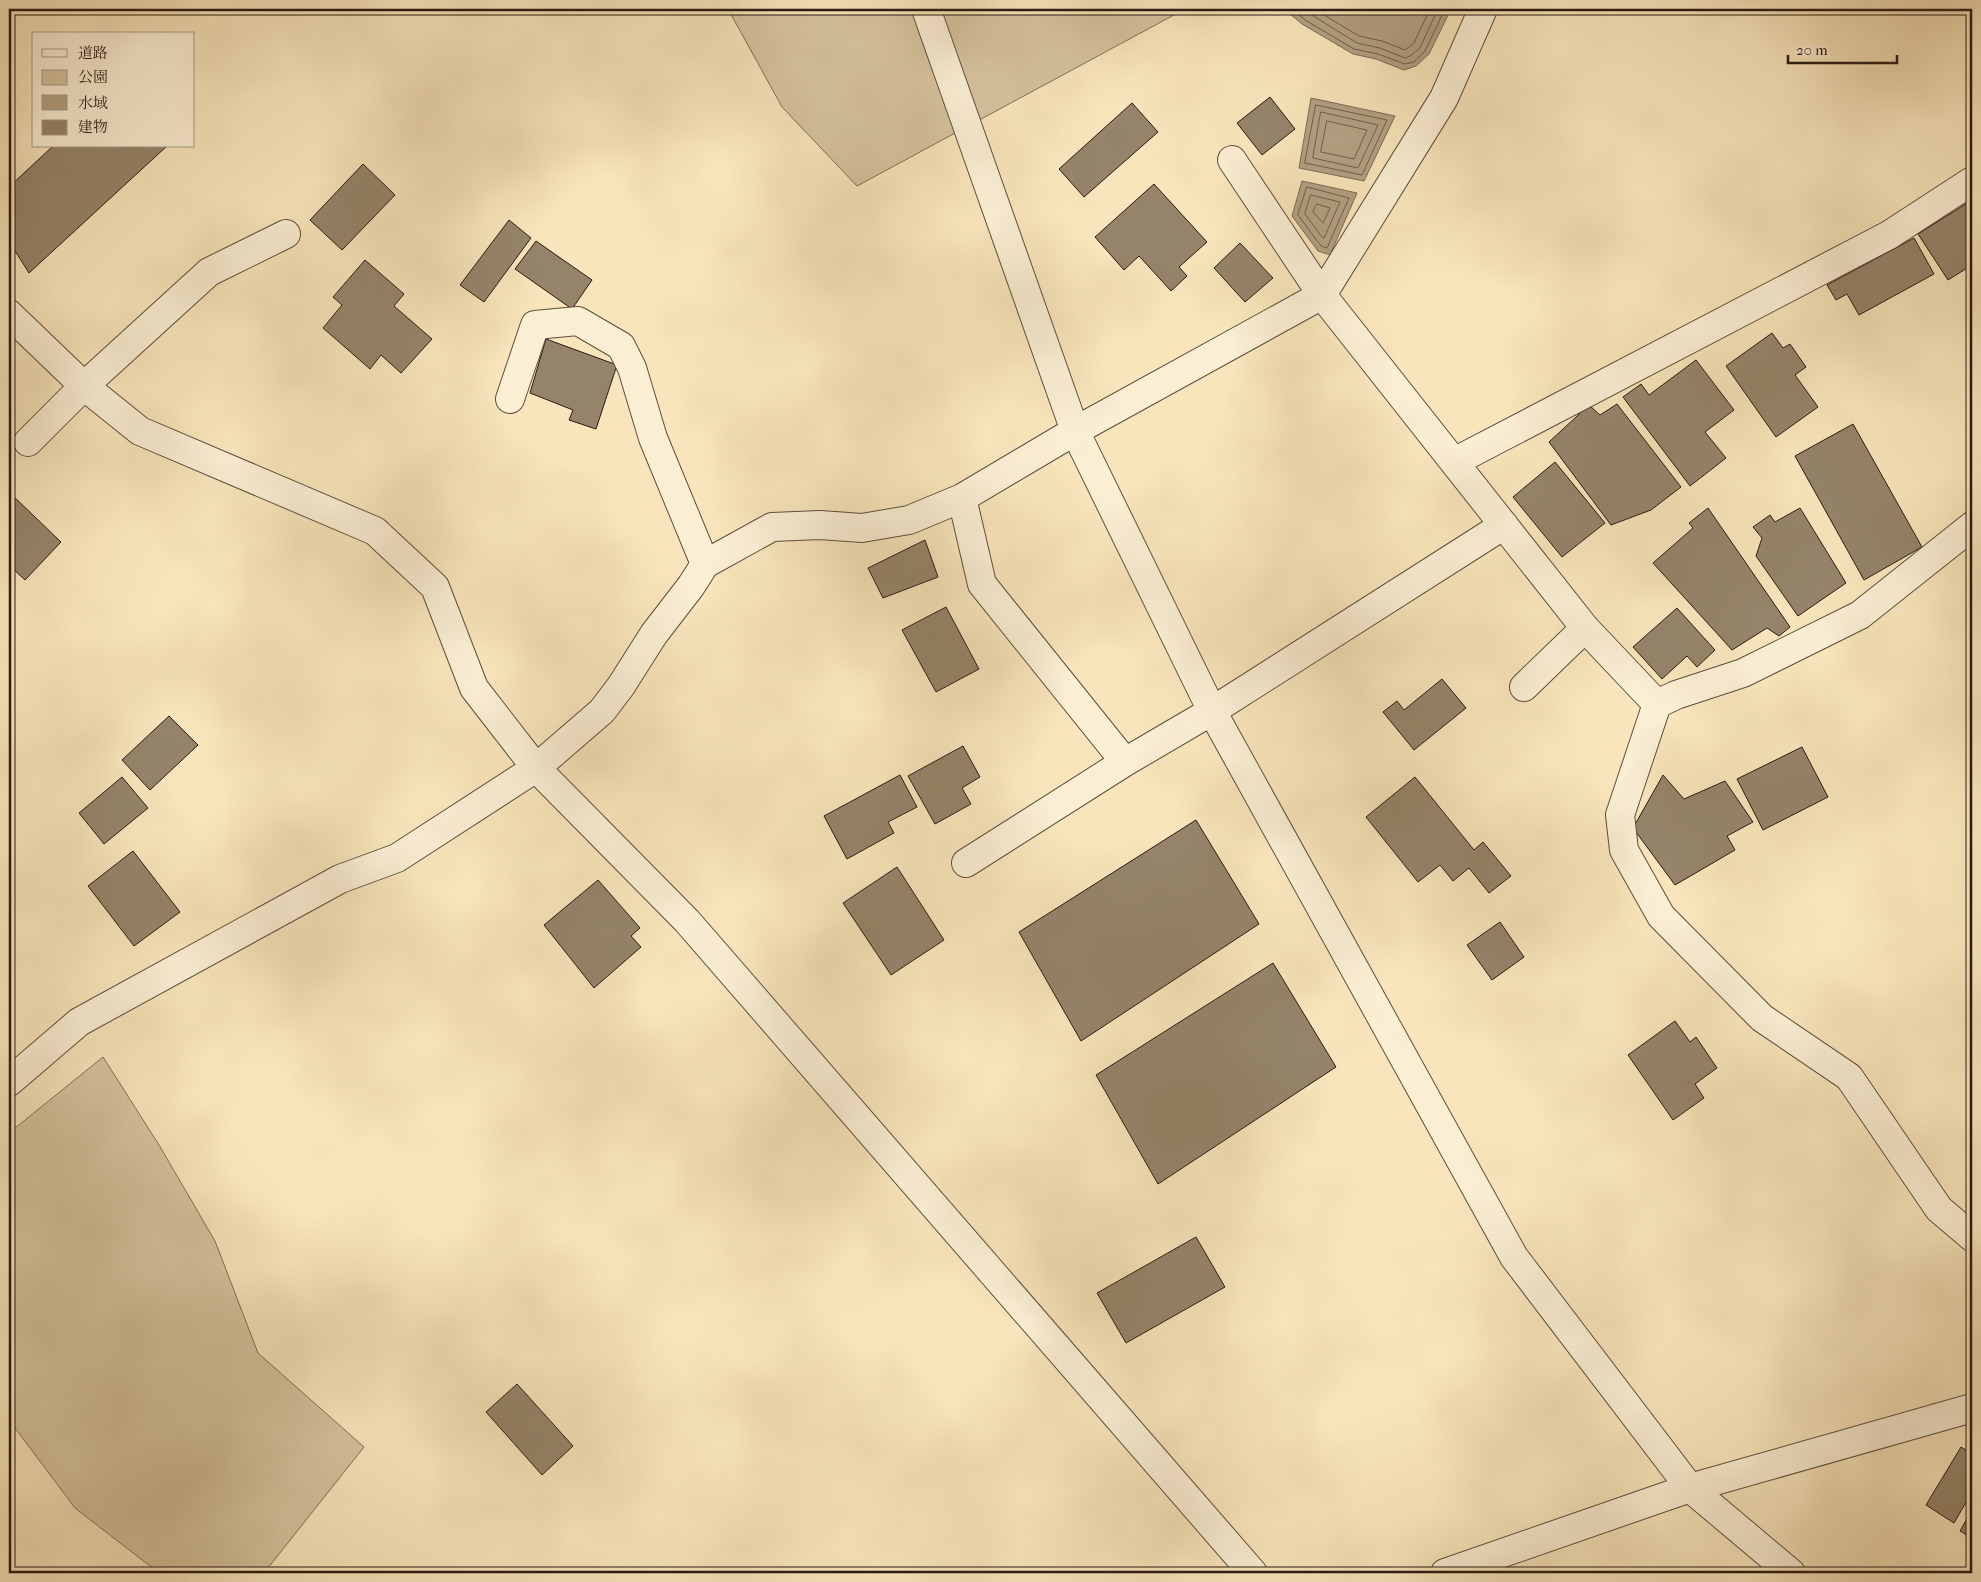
<svg xmlns="http://www.w3.org/2000/svg" width="1981" height="1582" font-family="'IM FELL French Canon','Noto Serif JP',serif">
<rect width="100%" height="100%" fill="#f8e5bb"/>
<filter id="stains"><feTurbulence type="fractalNoise" baseFrequency=".004" numOctaves="4"/><feColorMatrix values="0 0 0 0 .2 0 0 0 0 .09 0 0 0 0 .02 0 0 0 .5 -.17"/></filter>
<radialGradient id="worn" r=".72"><stop offset=".6" stop-color="#630" stop-opacity="0"/><stop offset="1" stop-color="#630" stop-opacity=".3"/></radialGradient>
<path fill="#d5c39e" stroke="#7f6f58" d="M 728,9 L 1185,9 L 857,186 L 782,107 Z
M 103,1057 L 159,1145 L 215,1241 L 258,1353 L 364,1447 L 264,1573 L 159,1573 L 75,1508 L 9,1420 L 9,1133 Z"/>
<path fill="#b2a082" stroke="#7b6b55" d="M 1284,9 L 1451,9 L 1429,54 L 1416,66 L 1404,70 L 1376,59 L 1353,54 L 1302,24 Z
M 1311,98 L 1395,116 L 1364,181 L 1299,168 Z
M 1302,181 L 1357,193 L 1330,255 L 1318,251 L 1292,216 Z"/>
<g fill="none" stroke-linecap="round" stroke-linejoin="round">
<path stroke="#6e5e4a" stroke-width="1" d="M 1292,9 L 1305,20 L 1354,49 L 1378,54 L 1405,64 L 1414,62 L 1425,51 L 1445,9
M 1302,9 L 1357,43 L 1380,48 L 1405,58 L 1410,56 L 1420,48 L 1438,9
M 1314,9 L 1359,36 L 1382,41 L 1405,50 L 1414,43 L 1430,9
M 1316,105 L 1387,120 L 1362,175 L 1305,163 Z
M 1321,112 L 1378,125 L 1358,168 L 1313,158 Z
M 1327,121 L 1367,130 L 1354,159 L 1321,152 Z
M 1307,187 L 1349,198 L 1327,248 L 1321,246 L 1298,215 Z
M 1311,195 L 1340,202 L 1324,238 L 1322,237 L 1305,214 Z
M 1317,204 L 1330,208 L 1323,223 L 1313,212 Z"/>
</g>
<path fill="#95846a" stroke="#291b12" d="M 1270,97 L 1295,129 L 1262,155 L 1237,123 Z
M 1132,103 L 1158,132 L 1084,197 L 1059,169 Z
M 53,146 L 167,146 L 29,273 L 10,243 L 9,243 L 9,187 Z
M 363,164 L 395,195 L 342,250 L 310,220 Z
M 1154,184 L 1207,242 L 1179,267 L 1187,276 L 1171,291 L 1139,256 L 1124,270 L 1095,237 Z
M 1972,200 L 1972,265 L 1948,280 L 1918,234 Z
M 509,220 L 531,238 L 484,302 L 460,285 Z
M 1914,238 L 1934,274 L 1859,315 L 1847,294 L 1836,300 L 1827,285 Z
M 536,241 L 592,280 L 572,309 L 515,269 Z
M 1240,243 L 1273,278 L 1245,302 L 1214,268 Z
M 365,260 L 404,294 L 394,306 L 432,339 L 401,373 L 381,355 L 370,369 L 323,328 L 342,305 L 333,297 Z
M 1772,333 L 1783,348 L 1790,344 L 1806,367 L 1795,375 L 1818,407 L 1776,437 L 1726,366 Z
M 546,339 L 617,365 L 596,429 L 569,420 L 573,410 L 530,393 Z
M 1696,360 L 1734,410 L 1705,432 L 1726,458 L 1690,486 L 1623,397 L 1641,384 L 1649,395 Z
M 1617,404 L 1681,487 L 1651,510 L 1611,525 L 1549,442 L 1589,405 L 1600,415 Z
M 1853,424 L 1922,547 L 1864,580 L 1795,456 Z
M 1555,462 L 1605,523 L 1562,557 L 1513,497 Z
M 9,492 L 61,542 L 25,580 L 9,565 Z
M 1708,508 L 1790,627 L 1779,636 L 1767,628 L 1732,650 L 1653,563 L 1693,528 L 1689,523 Z
M 1800,508 L 1846,583 L 1798,616 L 1756,556 L 1762,538 L 1753,527 L 1770,515 L 1775,522 Z
M 925,540 L 938,577 L 883,598 L 868,568 Z
M 946,607 L 979,669 L 936,692 L 902,630 Z
M 1677,608 L 1715,650 L 1697,667 L 1687,656 L 1662,679 L 1633,647 Z
M 1442,679 L 1466,708 L 1414,750 L 1383,712 L 1397,701 L 1404,710 Z
M 169,716 L 198,745 L 150,790 L 122,760 Z
M 963,746 L 980,777 L 962,788 L 971,804 L 935,824 L 908,776 Z
M 1802,747 L 1828,797 L 1763,830 L 1737,779 Z
M 900,775 L 917,807 L 888,822 L 894,833 L 847,859 L 824,816 Z
M 1663,775 L 1684,799 L 1725,781 L 1753,822 L 1727,836 L 1735,850 L 1675,885 L 1633,828 Z
M 122,777 L 148,808 L 104,844 L 79,813 Z
M 1415,777 L 1474,850 L 1483,842 L 1511,876 L 1489,893 L 1469,868 L 1453,881 L 1440,865 L 1418,882 L 1366,817 Z
M 1196,820 L 1259,924 L 1081,1041 L 1019,932 Z
M 133,851 L 180,912 L 134,946 L 88,886 Z
M 897,867 L 944,940 L 891,975 L 843,903 Z
M 598,880 L 640,928 L 631,936 L 641,947 L 594,988 L 544,925 Z
M 1500,922 L 1524,957 L 1492,980 L 1467,945 Z
M 1273,963 L 1336,1067 L 1158,1184 L 1096,1075 Z
M 1675,1021 L 1690,1042 L 1696,1037 L 1717,1068 L 1695,1084 L 1704,1098 L 1673,1120 L 1628,1055 Z
M 1196,1237 L 1225,1287 L 1126,1343 L 1097,1293 Z
M 517,1384 L 573,1446 L 542,1475 L 486,1412 Z
M 1961,1447 L 1972,1454 L 1972,1492 L 1954,1523 L 1926,1505 Z
M 1972,1510 L 1972,1538 L 1960,1531 Z"/>
<g fill="none" stroke-linecap="round" stroke-linejoin="round">
<defs>
<path id="minor" d="M 926,9 L 1075,431 L 1212,711 L 1514,1257 L 1690,1488 L 1791,1573
M 1232,160 L 1322,295 L 1585,628 L 1657,704
M 9,314 L 84,386 L 140,431 L 375,531 L 435,587 L 474,688 L 536,768 L 687,921 L 1253,1573
M 510,399 L 535,325 L 578,321 L 621,346 L 632,368 L 653,438 L 705,564
M 28,442 L 84,386 L 209,272 L 286,234
M 1454,462 L 1889,235 L 1972,181
M 962,498 L 982,584 L 1125,762
M 1972,526 L 1860,615 L 1743,673 L 1676,695 L 1657,704 L 1620,815 L 1624,850 L 1661,916 L 1762,1018 L 1849,1077 L 1939,1209 L 1972,1237
M 1524,687 L 1585,628
M 966,863 L 1125,762 L 1212,711 L 1504,525
M 9,1082 L 79,1022 L 340,879 L 397,858 L 536,768 L 602,711 L 621,686 L 654,634 L 691,586 L 705,564 L 772,527 L 820,525 L 862,528 L 909,520 L 962,498 L 1075,431 L 1322,295 L 1444,98 L 1483,9
M 1445,1573 L 1690,1488 L 1972,1408"/>
</defs>
<use href="#minor" stroke="#5d4e3c" stroke-width="30"/>
<use href="#minor" stroke="#faeed3" stroke-width="28"/>
</g>
<rect width="1981" height="1582" fill="none" stroke="#f8e5bb" stroke-width="30"/>
<rect x="10" y="10" width="1961" height="1562" fill="none" stroke="#291b12" stroke-width="2.5"/>
<rect x="15" y="15" width="1951" height="1552" fill="none" stroke="#291b12"/>
<rect x="32" y="32" width="162" height="115" fill="#faeed3" stroke="#a69a86"/>
<rect x="42" y="49" width="25" height="8" fill="#faeed3" stroke="#a69a86"/>
<text x="78" y="58" font-size="15" fill="#291b12">道路</text>
<rect x="42" y="70" width="25" height="15" fill="#d5c39e" stroke="#a69a86"/>
<text x="78" y="82" font-size="15" fill="#291b12">公園</text>
<rect x="42" y="95" width="25" height="15" fill="#b2a082" stroke="#a69a86"/>
<text x="78" y="108" font-size="15" fill="#291b12">水域</text>
<rect x="42" y="120" width="25" height="15" fill="#95846a" stroke="#a69a86"/>
<text x="78" y="132" font-size="15" fill="#291b12">建物</text>
<path d="M1788 55v8h109v-8" fill="none" stroke="#291b12" stroke-width="2.5"/>
<text x="1796" y="55" font-size="15" fill="#291b12" stroke="#faeed3" stroke-width="4" paint-order="stroke">20 m</text>
<rect width="100%" height="100%" filter="url(#stains)"/>
<rect width="100%" height="100%" fill="url(#worn)"/>
</svg>
